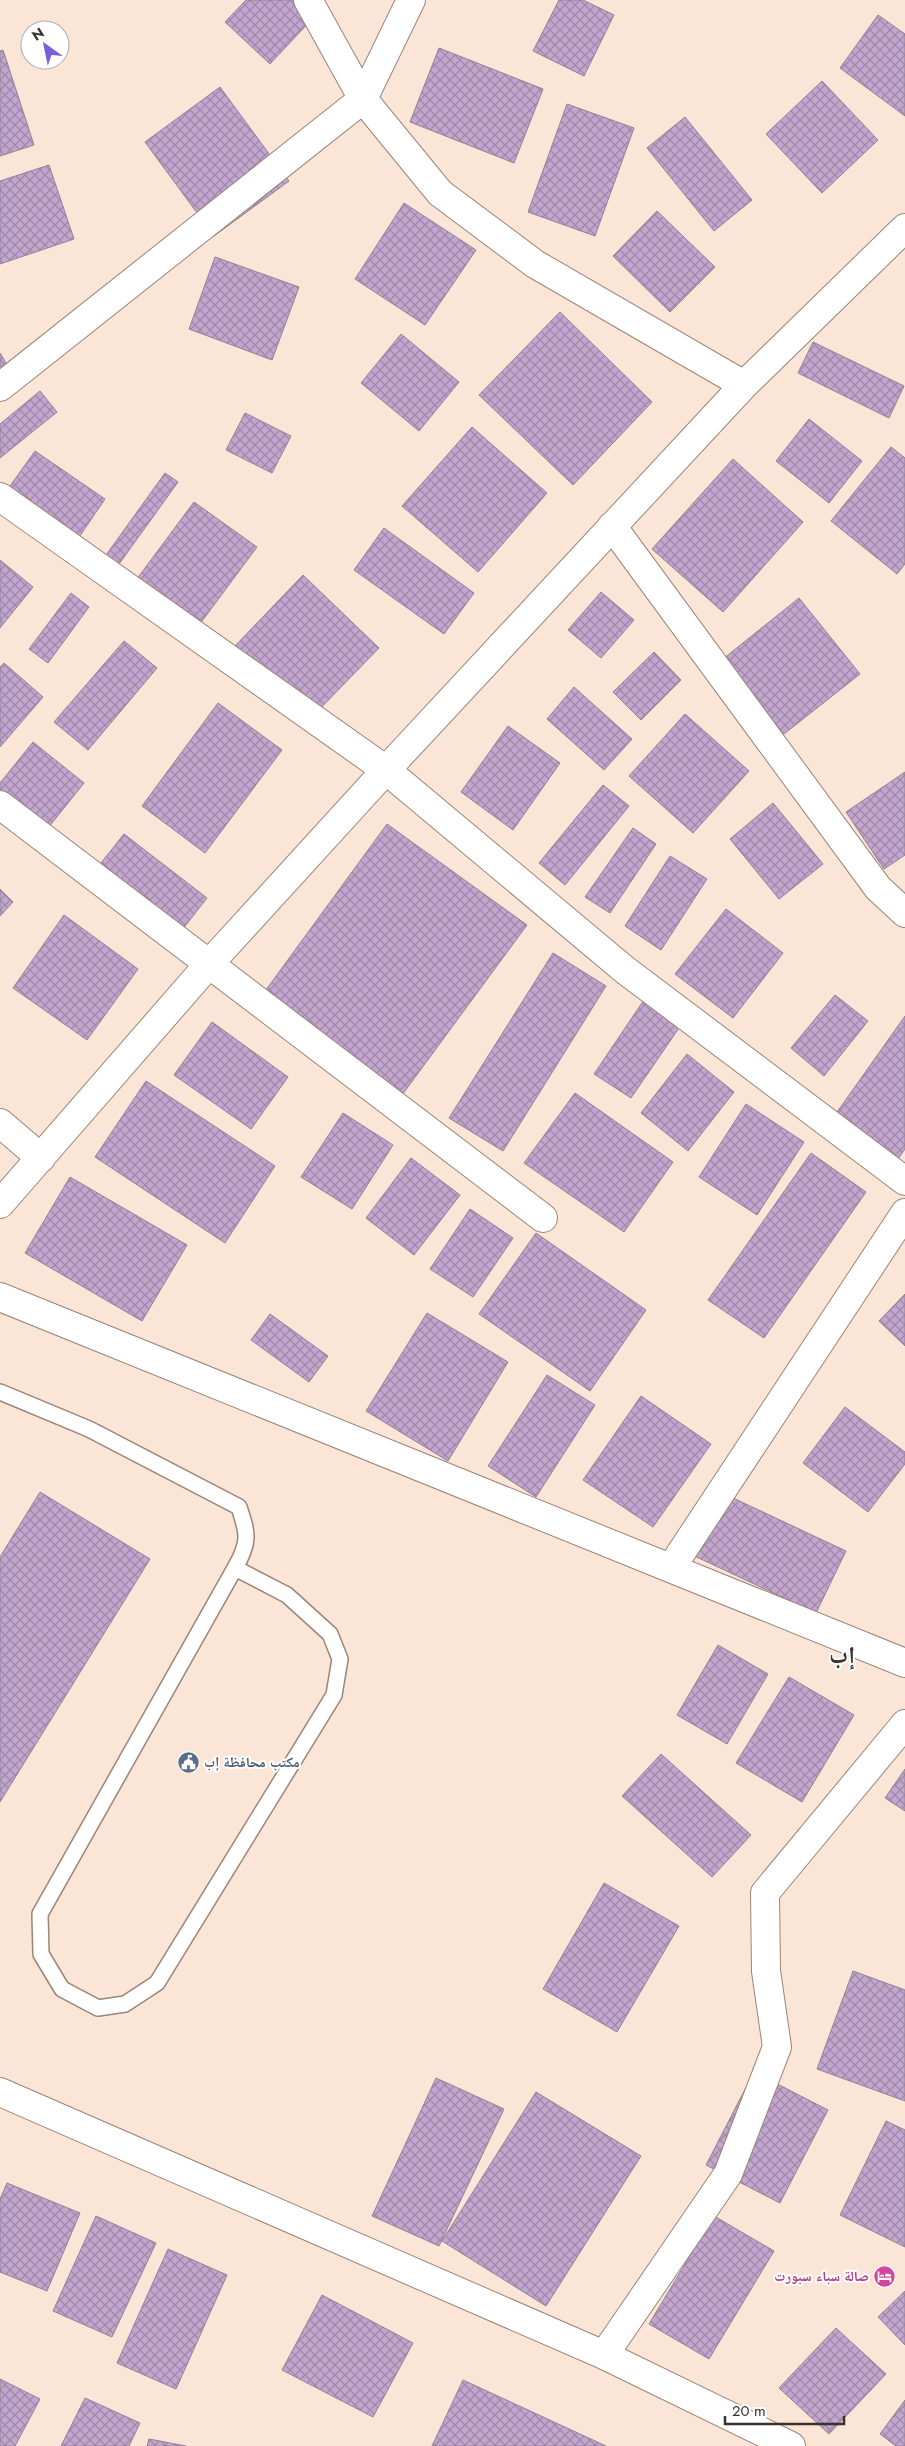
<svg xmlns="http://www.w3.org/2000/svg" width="905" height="2446" font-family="Jost,'Noto Naskh Arabic',sans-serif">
<defs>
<pattern id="building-cross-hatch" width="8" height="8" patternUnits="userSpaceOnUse" patternTransform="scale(1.25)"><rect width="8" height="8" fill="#c3a6cf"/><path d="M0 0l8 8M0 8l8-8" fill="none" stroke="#9f88a8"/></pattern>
</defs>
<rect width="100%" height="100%" fill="#fbe5d6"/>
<path fill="url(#building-cross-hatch)" stroke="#908395" d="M 246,0 L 295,0 L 314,17 L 270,64 L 225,22 Z
M 559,0 L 583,0 L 614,15 L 584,76 L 533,51 Z
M 878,15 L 905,34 L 905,116 L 840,68 Z
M 439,48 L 543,89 L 514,163 L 410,122 Z
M 3,50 L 34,145 L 0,156 L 0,51 Z
M 822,81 L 878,140 L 822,193 L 766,134 Z
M 220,87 L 289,181 L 214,236 L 145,142 Z
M 567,104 L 634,128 L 595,236 L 528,212 Z
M 685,117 L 752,200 L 714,231 L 647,148 Z
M 49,165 L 74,239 L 0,264 L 0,181 Z
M 404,203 L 476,250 L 425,325 L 355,279 Z
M 657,211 L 715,267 L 670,312 L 613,256 Z
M 215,257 L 299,287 L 272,360 L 189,329 Z
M 560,312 L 652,402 L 573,485 L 479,395 Z
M 401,334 L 459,382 L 419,431 L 361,383 Z
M 813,342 L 904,386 L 889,418 L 798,373 Z
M 0,353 L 6,363 L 0,367 Z
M 40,391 L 57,412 L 0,458 L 0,424 Z
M 245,413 L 291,436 L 272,473 L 226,450 Z
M 809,419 L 862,461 L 829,503 L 776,461 Z
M 472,427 L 547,493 L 478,572 L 402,506 Z
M 891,447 L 905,458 L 905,564 L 897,574 L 831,521 Z
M 35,451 L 105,499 L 71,549 L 0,500 Z
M 733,459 L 803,522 L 723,612 L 652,549 Z
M 165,473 L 178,482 L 109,578 L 96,569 Z
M 194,502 L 257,547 L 188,640 L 125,595 Z
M 384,528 L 474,593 L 444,634 L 354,570 Z
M 0,560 L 33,587 L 0,628 Z
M 303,575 L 379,648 L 310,719 L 235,646 Z
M 601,592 L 634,620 L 601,658 L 568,630 Z
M 71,593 L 89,607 L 48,663 L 29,649 Z
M 799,598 L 860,674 L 784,734 L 723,659 Z
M 124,641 L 157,668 L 88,750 L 54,722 Z
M 654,652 L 681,680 L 641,720 L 613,692 Z
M 4,663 L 43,697 L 0,747 L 0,667 Z
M 574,687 L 632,739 L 604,770 L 547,719 Z
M 218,703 L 282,750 L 205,853 L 142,806 Z
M 685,714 L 749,771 L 693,833 L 629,776 Z
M 508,726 L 560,763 L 513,830 L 461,792 Z
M 33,742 L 84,783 L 40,838 L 0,807 L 0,783 Z
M 905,772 L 905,855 L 884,869 L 846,812 Z
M 603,785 L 629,806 L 565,885 L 539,863 Z
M 773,803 L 823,864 L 779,899 L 730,839 Z
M 387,824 L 527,925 L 402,1095 L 263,994 Z
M 633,828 L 656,844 L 610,913 L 585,897 Z
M 124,834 L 207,898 L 168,948 L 85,883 Z
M 670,856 L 707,879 L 661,950 L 625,926 Z
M 0,889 L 13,902 L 0,916 Z
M 726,909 L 783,953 L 733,1018 L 675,974 Z
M 64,915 L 138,969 L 87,1040 L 13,988 Z
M 553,953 L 606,986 L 503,1151 L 449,1118 Z
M 835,995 L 868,1021 L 824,1076 L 791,1048 Z
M 644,1000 L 681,1025 L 631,1098 L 594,1074 Z
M 905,1016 L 905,1149 L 898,1159 L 835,1115 Z
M 212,1022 L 288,1077 L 251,1129 L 174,1075 Z
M 687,1054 L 734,1092 L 688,1151 L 641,1113 Z
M 146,1081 L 275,1166 L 225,1243 L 95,1157 Z
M 575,1093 L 673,1162 L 624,1232 L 524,1163 Z
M 746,1104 L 804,1142 L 757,1215 L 699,1177 Z
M 343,1113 L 393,1145 L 352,1209 L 301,1177 Z
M 811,1153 L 866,1192 L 764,1338 L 708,1300 Z
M 411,1158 L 460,1195 L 414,1255 L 366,1218 Z
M 70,1177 L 187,1245 L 142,1321 L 25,1253 Z
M 470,1209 L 513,1238 L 473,1297 L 430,1269 Z
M 536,1233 L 646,1310 L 590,1391 L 479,1314 Z
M 905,1294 L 905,1346 L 879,1321 Z
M 427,1313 L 508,1362 L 448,1461 L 366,1411 Z
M 270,1314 L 328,1356 L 309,1382 L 251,1340 Z
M 547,1375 L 595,1405 L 536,1497 L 488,1466 Z
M 641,1396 L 711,1444 L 653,1527 L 583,1480 Z
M 845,1407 L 905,1452 L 905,1464 L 868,1512 L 803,1463 Z
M 716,1490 L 846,1551 L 816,1613 L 686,1552 Z
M 40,1492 L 150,1559 L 0,1802 L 0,1557 Z
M 718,1645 L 768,1674 L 727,1744 L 677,1715 Z
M 789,1677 L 854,1715 L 802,1802 L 736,1763 Z
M 661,1754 L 751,1835 L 712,1877 L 622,1796 Z
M 905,1769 L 905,1811 L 885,1798 Z
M 604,1883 L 679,1926 L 617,2032 L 543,1989 Z
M 853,1971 L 905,1990 L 905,2101 L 817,2069 Z
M 754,2072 L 828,2110 L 780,2203 L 706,2165 Z
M 436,2078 L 504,2109 L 439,2246 L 372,2216 Z
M 536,2092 L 641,2156 L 546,2306 L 442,2241 Z
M 886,2121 L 905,2130 L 905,2247 L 840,2215 Z
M 7,2183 L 80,2213 L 47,2291 L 0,2272 L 0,2199 Z
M 96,2216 L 156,2243 L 112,2337 L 53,2311 Z
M 714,2216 L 774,2251 L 709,2359 L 649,2324 Z
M 168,2249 L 227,2275 L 176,2389 L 117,2363 Z
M 905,2291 L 905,2345 L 878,2317 Z
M 322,2295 L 413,2343 L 373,2417 L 282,2370 Z
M 836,2328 L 886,2374 L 829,2434 L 779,2388 Z
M 0,2379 L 40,2399 L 15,2446 L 0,2446 Z
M 463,2380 L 606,2446 L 432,2446 Z
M 85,2398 L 140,2423 L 129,2446 L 61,2446 Z
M 905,2400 L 905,2446 L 896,2446 L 880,2434 Z
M 149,2439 L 186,2446 L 147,2446 Z"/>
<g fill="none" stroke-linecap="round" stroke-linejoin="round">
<defs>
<path id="service" d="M 0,1392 L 89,1429 L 239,1507 C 248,1534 250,1542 235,1568 L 40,1914 L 41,1954 L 62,1989 L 98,2008 L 125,2004 L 157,1983 L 334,1695 L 340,1659 L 330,1634 L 287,1595 L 235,1568"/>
<path id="minor" d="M 308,0 L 363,99 L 440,193 L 535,264 L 744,385
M 0,387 L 363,99 L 411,0
M 0,497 L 386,770 L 625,970 L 905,1181
M 612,526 L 878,888 L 905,913
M 0,805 L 543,1218
M 0,1123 L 41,1158
M 0,1204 L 209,964 L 386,770 L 744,385 L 905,228
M 0,1297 L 905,1663
M 671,1568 L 905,1213
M 604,2355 L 728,2174 L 777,2047 L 766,1971 L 765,1893 L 905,1724"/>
<path id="secondary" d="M 0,2092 L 604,2355 L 791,2446"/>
</defs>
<use href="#service" stroke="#998678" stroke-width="18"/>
<use href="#minor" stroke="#998678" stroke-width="30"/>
<use href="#secondary" stroke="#998678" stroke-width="30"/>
<use href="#service" stroke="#fff" stroke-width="15"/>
<use href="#minor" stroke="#fff" stroke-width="28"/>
<use href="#secondary" stroke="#fff" stroke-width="28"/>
</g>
<defs>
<symbol id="civic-disc" viewBox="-11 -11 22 22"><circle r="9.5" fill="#5c6f8a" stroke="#fff"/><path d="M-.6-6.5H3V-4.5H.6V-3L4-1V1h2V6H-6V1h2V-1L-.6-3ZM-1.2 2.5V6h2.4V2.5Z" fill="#fff"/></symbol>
<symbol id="hotel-disc" viewBox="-11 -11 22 22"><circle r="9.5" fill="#d1479c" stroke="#fff"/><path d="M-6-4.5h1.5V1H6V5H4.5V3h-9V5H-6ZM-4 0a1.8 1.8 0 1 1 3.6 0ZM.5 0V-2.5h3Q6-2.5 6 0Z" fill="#fff"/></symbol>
</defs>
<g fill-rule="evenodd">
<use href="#civic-disc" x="176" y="1750" width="25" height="25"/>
<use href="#hotel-disc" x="872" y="2264" width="25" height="25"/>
</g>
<g text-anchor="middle" stroke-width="4" stroke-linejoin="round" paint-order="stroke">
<g font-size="14" font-weight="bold" fill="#4e5e75" stroke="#fff" text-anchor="start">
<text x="204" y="1767">مكتب محافظة إب</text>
</g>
<g font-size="14" font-weight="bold" fill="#b23c85" stroke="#fff" text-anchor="end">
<text x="869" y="2281">صالة سباء سبورت</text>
</g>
<g font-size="24" font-weight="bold" fill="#39312b" stroke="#fff">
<text x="842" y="1663">إب</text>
</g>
</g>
<g transform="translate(45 45) rotate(327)"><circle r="24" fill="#ffffff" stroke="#b0adaa"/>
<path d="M0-4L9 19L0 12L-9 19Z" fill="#7960db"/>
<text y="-8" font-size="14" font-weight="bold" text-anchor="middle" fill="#39312b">N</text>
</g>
<path d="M725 2416v8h119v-8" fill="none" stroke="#39312b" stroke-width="2.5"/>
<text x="732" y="2416" font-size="15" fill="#39312b" stroke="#ffffff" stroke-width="4" paint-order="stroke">20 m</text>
</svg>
